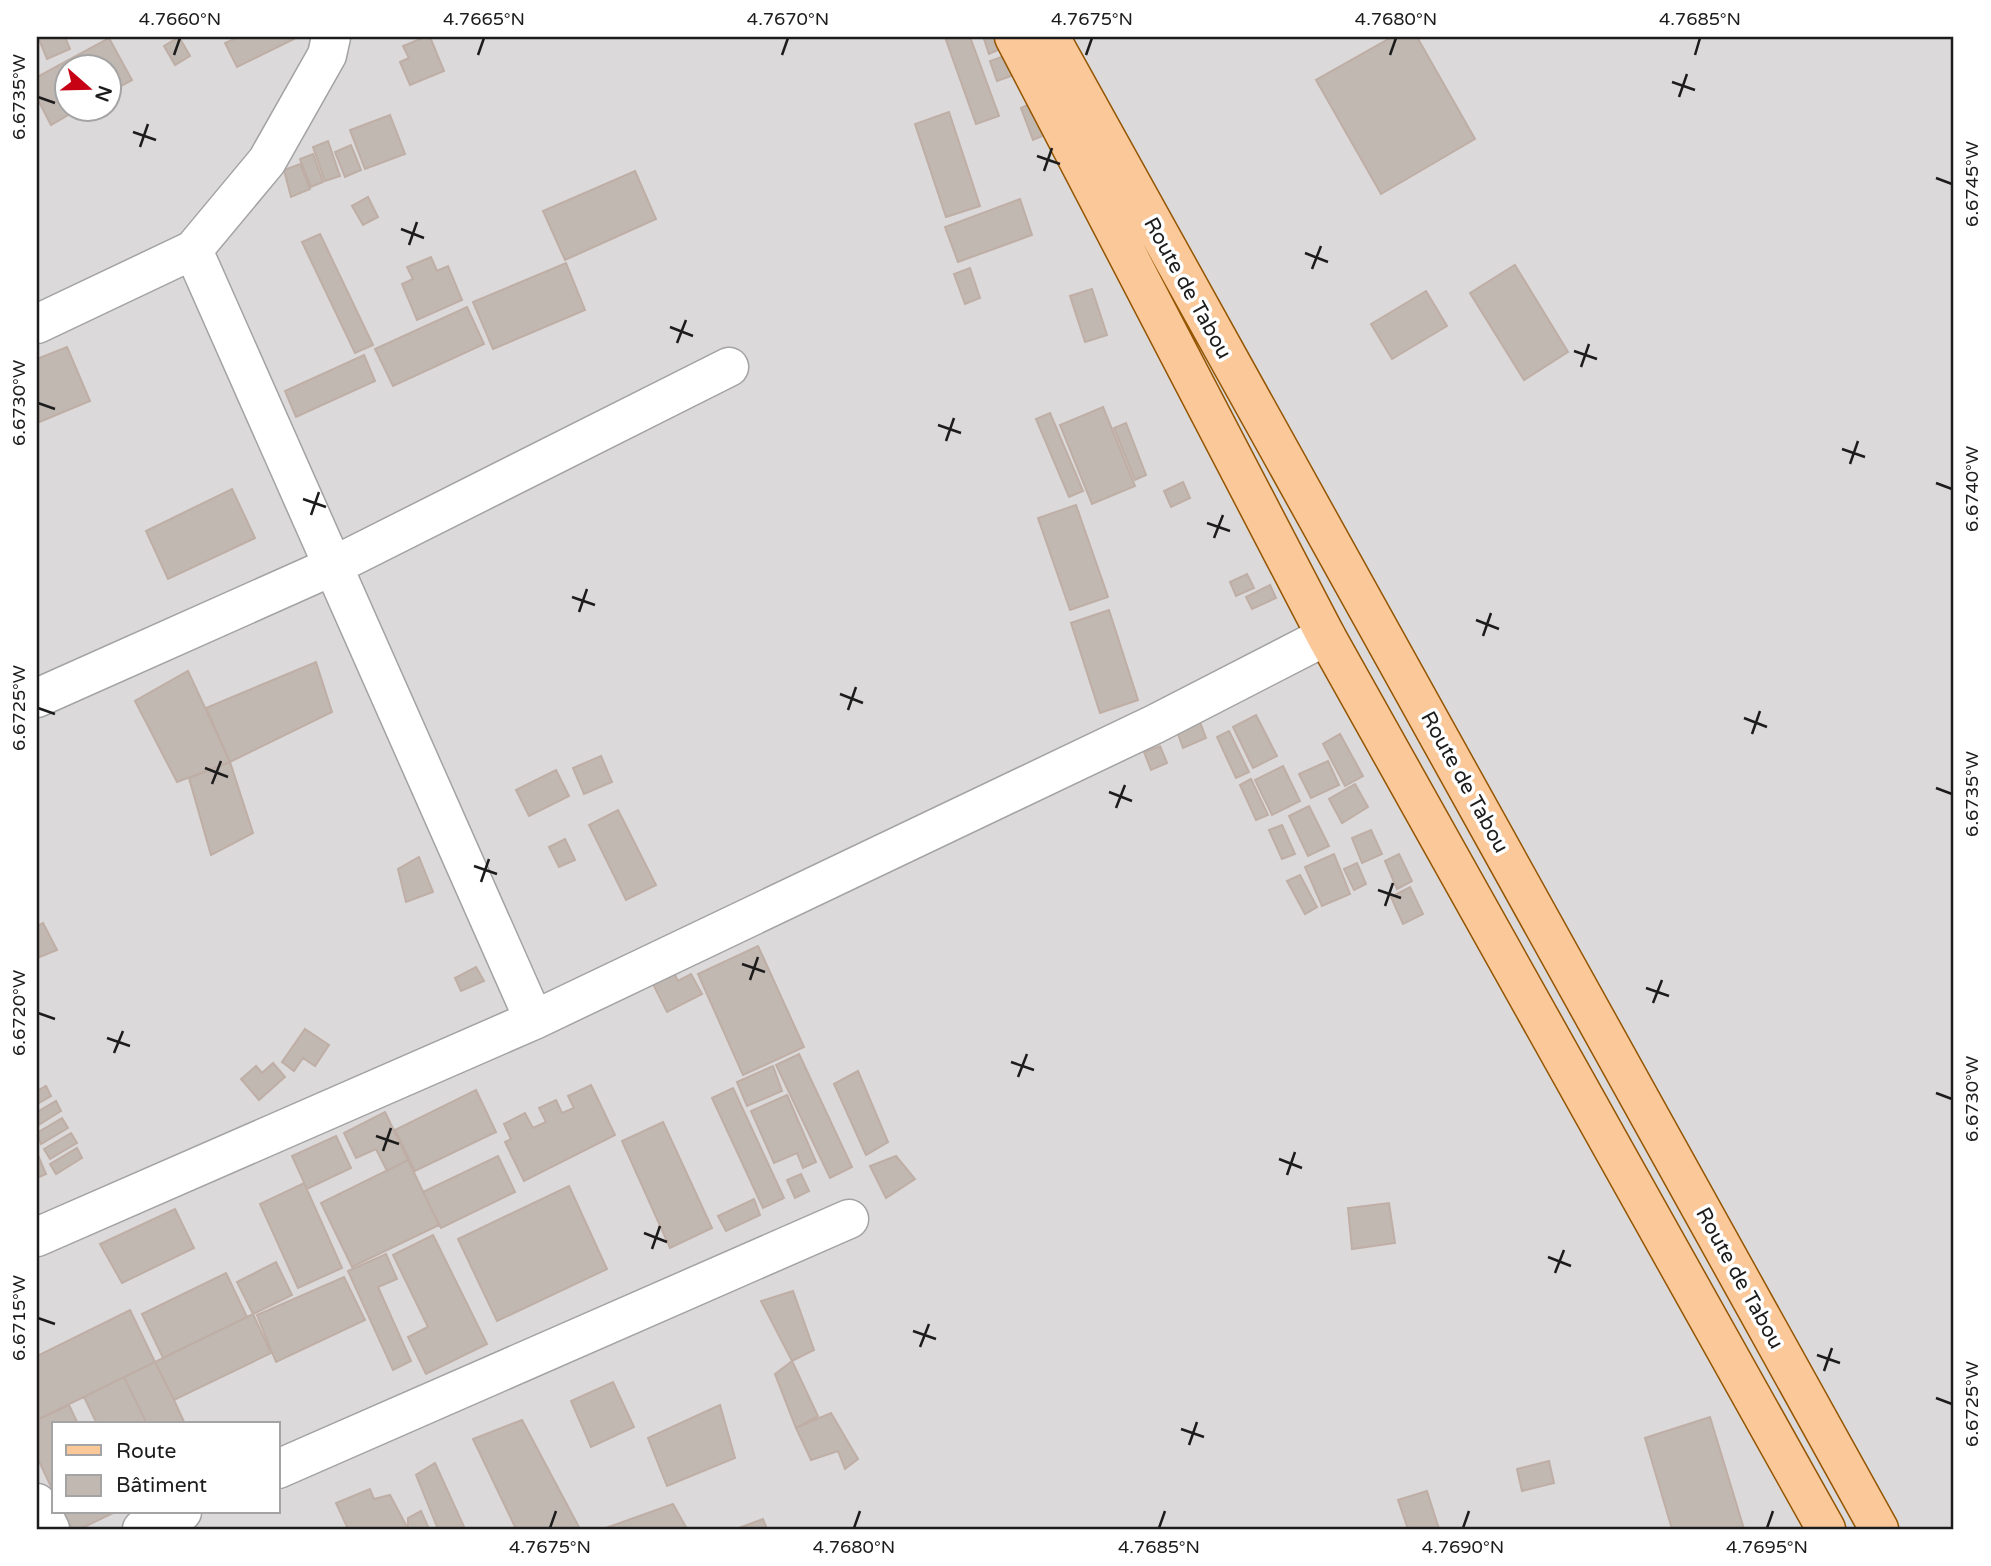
<svg xmlns="http://www.w3.org/2000/svg" width="1991" height="1566" font-family="'Varela Round',sans-serif">
<rect width="100%" height="100%" fill="#eee9e2"/>
<path fill="#dbd9d9" fill-rule="evenodd" d="M 37,37 L 1954,37 L 1954,1529 L 37,1529 ZM 66,66 L 108,66 L 108,108 L 66,108 ZM 54,1424 L 278,1424 L 278,1512 L 54,1512 Z"/>
<path fill="#c2b8b2" stroke="#bfaea5" stroke-width="2" d="M 38,37 L 65,37 L 70,49 L 47,59 Z
M 179,37 L 190,56 L 175,65 L 164,46 Z
M 239,37 L 293,37 L 294,39 L 237,67 L 225,43 Z
M 425,37 L 430,37 L 444,71 L 410,85 L 400,62 L 409,58 L 403,46 Z
M 945,37 L 970,37 L 999,116 L 976,124 Z
M 989,37 L 1001,37 L 1005,47 L 989,54 L 984,39 Z
M 1392,37 L 1417,37 L 1475,139 L 1381,194 L 1316,80 Z
M 109,38 L 132,80 L 108,93 L 108,66 L 66,66 L 66,108 L 80,108 L 51,125 L 37,98 L 37,77 Z
M 1007,55 L 1014,75 L 997,81 L 990,61 Z
M 1034,102 L 1047,134 L 1033,140 L 1021,108 Z
M 949,112 L 980,206 L 946,217 L 915,124 Z
M 390,115 L 405,154 L 365,169 L 350,130 Z
M 328,141 L 340,176 L 325,181 L 313,147 Z
M 351,145 L 361,170 L 345,177 L 335,152 Z
M 313,154 L 323,182 L 311,187 L 300,159 Z
M 300,164 L 310,189 L 291,197 L 284,170 Z
M 635,171 L 656,219 L 565,260 L 543,211 Z
M 368,197 L 378,217 L 363,225 L 352,206 Z
M 1020,199 L 1032,235 L 958,262 L 945,227 Z
M 320,234 L 373,345 L 355,353 L 302,242 Z
M 431,257 L 437,271 L 448,266 L 462,300 L 417,320 L 402,284 L 413,279 L 407,267 Z
M 566,263 L 585,310 L 493,349 L 473,302 Z
M 1515,265 L 1568,352 L 1524,380 L 1470,293 Z
M 970,268 L 980,298 L 965,304 L 954,274 Z
M 1092,289 L 1107,335 L 1085,342 L 1070,296 Z
M 1426,291 L 1447,326 L 1392,359 L 1371,324 Z
M 467,307 L 484,344 L 393,386 L 375,349 Z
M 67,347 L 90,401 L 37,423 L 37,359 Z
M 364,355 L 375,381 L 296,417 L 285,391 Z
M 1103,407 L 1135,486 L 1092,504 L 1060,425 Z
M 1050,413 L 1083,491 L 1069,497 L 1036,419 Z
M 1126,423 L 1146,475 L 1135,480 L 1114,428 Z
M 1183,482 L 1190,498 L 1171,507 L 1164,491 Z
M 232,489 L 255,538 L 168,579 L 146,531 Z
M 1076,505 L 1108,597 L 1070,610 L 1038,518 Z
M 1247,574 L 1254,588 L 1236,596 L 1230,582 Z
M 1270,585 L 1276,598 L 1252,609 L 1246,597 Z
M 1109,610 L 1138,700 L 1100,713 L 1071,623 Z
M 316,662 L 332,712 L 230,762 L 206,708 Z
M 188,671 L 230,762 L 177,782 L 135,701 Z
M 1256,715 L 1277,756 L 1253,768 L 1233,727 Z
M 1198,717 L 1206,738 L 1183,748 L 1175,726 Z
M 1229,731 L 1249,772 L 1236,778 L 1217,737 Z
M 1340,734 L 1363,776 L 1345,786 L 1323,744 Z
M 1160,746 L 1167,763 L 1151,770 L 1144,752 Z
M 601,756 L 612,782 L 584,794 L 573,768 Z
M 1328,761 L 1339,785 L 1311,798 L 1299,774 Z
M 230,762 L 253,833 L 211,855 L 189,778 Z
M 1283,766 L 1300,801 L 1272,815 L 1255,780 Z
M 556,770 L 569,796 L 529,816 L 516,790 Z
M 1251,779 L 1268,815 L 1256,820 L 1240,785 Z
M 1355,784 L 1368,807 L 1342,823 L 1329,799 Z
M 1309,806 L 1329,846 L 1308,856 L 1289,816 Z
M 618,810 L 656,885 L 626,900 L 589,825 Z
M 1282,825 L 1295,854 L 1282,859 L 1269,830 Z
M 1371,830 L 1382,854 L 1362,863 L 1352,838 Z
M 565,839 L 575,860 L 559,867 L 549,847 Z
M 1334,854 L 1350,894 L 1322,906 L 1305,867 Z
M 1399,854 L 1412,881 L 1397,889 L 1385,861 Z
M 419,857 L 433,892 L 406,902 L 398,869 Z
M 1357,863 L 1366,884 L 1354,890 L 1344,869 Z
M 1300,875 L 1317,907 L 1305,914 L 1287,881 Z
M 1410,887 L 1423,914 L 1403,924 L 1391,897 Z
M 43,923 L 57,950 L 37,958 L 37,926 Z
M 758,946 L 804,1047 L 743,1075 L 698,974 Z
M 476,967 L 484,981 L 461,991 L 455,978 Z
M 672,969 L 678,981 L 691,974 L 702,994 L 667,1012 L 651,980 Z
M 305,1029 L 329,1045 L 315,1066 L 303,1058 L 294,1071 L 282,1062 Z
M 799,1054 L 852,1167 L 830,1178 L 776,1065 Z
M 273,1063 L 285,1077 L 259,1100 L 241,1079 L 256,1066 L 262,1073 Z
M 773,1066 L 782,1091 L 747,1106 L 737,1082 Z
M 858,1071 L 888,1142 L 866,1155 L 834,1084 Z
M 591,1085 L 615,1135 L 524,1181 L 505,1142 L 511,1139 L 504,1124 L 525,1113 L 533,1128 L 546,1122 L 539,1108 L 556,1100 L 562,1113 L 574,1108 L 568,1096 Z
M 46,1086 L 51,1096 L 37,1104 L 37,1091 Z
M 733,1088 L 784,1198 L 763,1208 L 712,1098 Z
M 476,1090 L 496,1132 L 415,1171 L 395,1130 Z
M 787,1095 L 816,1162 L 803,1168 L 797,1153 L 774,1163 L 751,1111 Z
M 56,1101 L 61,1111 L 37,1126 L 37,1112 Z
M 385,1112 L 408,1160 L 387,1171 L 376,1149 L 356,1158 L 344,1133 Z
M 62,1118 L 68,1128 L 41,1144 L 37,1133 Z
M 663,1122 L 712,1228 L 670,1248 L 622,1141 Z
M 71,1133 L 77,1143 L 50,1159 L 44,1149 Z
M 336,1136 L 351,1168 L 307,1189 L 292,1156 Z
M 77,1148 L 82,1158 L 56,1174 L 50,1164 Z
M 37,1153 L 46,1174 L 37,1178 Z
M 498,1156 L 515,1192 L 441,1228 L 423,1192 Z
M 896,1156 L 915,1179 L 886,1198 L 870,1166 Z
M 408,1160 L 439,1225 L 352,1267 L 321,1203 Z
M 801,1174 L 809,1191 L 795,1198 L 787,1180 Z
M 304,1183 L 342,1268 L 298,1288 L 260,1204 Z
M 569,1186 L 607,1269 L 497,1321 L 458,1239 Z
M 754,1199 L 760,1215 L 726,1231 L 718,1216 Z
M 1389,1203 L 1395,1243 L 1352,1249 L 1348,1208 Z
M 175,1209 L 194,1248 L 122,1283 L 100,1244 Z
M 433,1235 L 487,1344 L 426,1374 L 408,1337 L 428,1327 L 393,1255 Z
M 386,1254 L 397,1279 L 378,1287 L 411,1361 L 393,1370 L 348,1271 Z
M 276,1262 L 292,1295 L 253,1314 L 237,1282 Z
M 226,1273 L 247,1317 L 163,1358 L 142,1314 Z
M 344,1277 L 365,1320 L 276,1362 L 257,1315 Z
M 793,1291 L 814,1350 L 792,1361 L 761,1301 Z
M 130,1310 L 155,1362 L 37,1420 L 37,1356 Z
M 253,1314 L 271,1353 L 174,1400 L 155,1362 Z
M 792,1361 L 818,1416 L 796,1428 L 775,1374 Z
M 155,1362 L 174,1400 L 185,1424 L 147,1424 L 124,1377 Z
M 124,1377 L 147,1424 L 97,1424 L 84,1397 Z
M 613,1382 L 634,1427 L 591,1447 L 571,1401 Z
M 69,1405 L 78,1424 L 54,1424 L 54,1493 L 37,1457 L 37,1420 Z
M 720,1405 L 735,1458 L 667,1486 L 648,1438 Z
M 831,1413 L 858,1459 L 845,1469 L 838,1451 L 811,1460 L 796,1428 Z
M 1710,1417 L 1744,1529 L 1672,1529 L 1645,1438 Z
M 522,1420 L 580,1529 L 516,1529 L 473,1439 Z
M 1549,1461 L 1554,1483 L 1522,1491 L 1517,1469 Z
M 435,1463 L 465,1529 L 438,1529 L 416,1475 Z
M 370,1489 L 374,1499 L 390,1495 L 407,1527 L 403,1529 L 348,1529 L 336,1503 Z
M 1427,1491 L 1439,1529 L 1408,1529 L 1398,1500 Z
M 673,1504 L 687,1529 L 603,1529 Z
M 421,1511 L 429,1529 L 408,1529 L 408,1518 Z
M 63,1512 L 115,1512 L 80,1529 L 72,1529 Z
M 763,1519 L 767,1529 L 736,1529 Z"/>
<g fill="none" stroke-linecap="round" stroke-linejoin="round">
<defs>
<path id="minor" d="M 193,250 L 534,1020
M 37,324 L 193,250 L 267,161 L 327,55 L 331,37
M 37,698 L 333,566 L 729,367
M 37,1237 L 534,1020 L 1155,724 L 1326,636
M 278,1469 L 849,1219
M 37,1503 L 50,1529
M 142,1529 L 182,1512"/>
<path id="major" d="M 1014,37 L 1326,636 L 1826,1529
M 1050,37 L 1879,1529"/>
</defs>
<use href="#minor" stroke="#a3a3a3" stroke-width="41"/>
<use href="#major" stroke="#945501" stroke-width="41"/>
<use href="#minor" stroke="#fff" stroke-width="38"/>
<use href="#major" stroke="#fbc89a" stroke-width="38"/>
</g>
<path fill="none" stroke="#1c1c1c" stroke-width="2.5" d="M 174,55 L 180,38M 478,55 L 484,38M 782,55 L 788,38M 1086,55 L 1092,38M 1390,55 L 1396,38M 1695,55 L 1700,38M 1672,82 L 1695,90M 38,97 L 55,103M 1679,97 L 1687,74M 133,132 L 156,140M 140,147 L 148,124M 1037,156 L 1060,164M 1044,171 L 1052,148M 1936,178 L 1952,184M 401,229 L 424,238M 409,245 L 417,222M 1305,253 L 1328,262M 1312,269 L 1321,246M 670,327 L 693,336M 677,343 L 686,320M 1574,351 L 1597,359M 1581,367 L 1589,344M 38,403 L 55,409M 938,425 L 961,433M 946,441 L 954,418M 1842,449 L 1865,457M 1850,464 L 1858,441M 1936,483 L 1952,489M 303,499 L 326,507M 311,515 L 319,492M 1207,523 L 1230,531M 1214,538 L 1223,515M 572,597 L 595,605M 579,612 L 587,589M 1476,620 L 1499,629M 1483,636 L 1491,613M 840,694 L 863,703M 38,708 L 55,714M 848,710 L 856,687M 1744,718 L 1767,727M 1752,734 L 1760,711M 205,768 L 228,777M 212,784 L 221,761M 1936,788 L 1952,794M 1109,792 L 1132,801M 1116,808 L 1125,785M 474,866 L 497,874M 481,882 L 489,859M 1378,890 L 1401,898M 1385,906 L 1393,883M 742,964 L 765,972M 750,980 L 758,957M 1646,988 L 1669,996M 1653,1003 L 1662,980M 38,1013 L 55,1019M 107,1038 L 130,1046M 114,1053 L 123,1031M 1011,1062 L 1034,1070M 1018,1077 L 1027,1054M 1936,1093 L 1952,1099M 376,1136 L 399,1144M 383,1151 L 391,1128M 1279,1159 L 1302,1168M 1287,1175 L 1295,1152M 644,1233 L 667,1242M 652,1249 L 660,1226M 1548,1257 L 1571,1266M 1555,1273 L 1564,1250M 38,1318 L 55,1324M 913,1331 L 936,1339M 920,1347 L 929,1324M 1817,1355 L 1840,1363M 1824,1371 L 1832,1348M 1936,1398 L 1952,1404M 1181,1429 L 1204,1437M 1189,1445 L 1197,1422M 550,1528 L 556,1511M 854,1528 L 860,1511M 1159,1528 L 1165,1511M 1463,1528 L 1469,1511M 1767,1528 L 1773,1511"/>
<g text-anchor="middle" stroke-width="7" stroke-linejoin="round" paint-order="stroke">
<g font-size="21" fill="#1c1c1c" stroke="#fff">
<text transform="translate(1188 288) rotate(61)" y="7">Route de Tabou</text>
<text transform="translate(1465 782) rotate(61)" y="7">Route de Tabou</text>
<text transform="translate(1740 1278) rotate(61)" y="7">Route de Tabou</text>
</g>
</g>
<rect width="1991" height="1566" fill="none" stroke="#ffffff" stroke-width="77"/>
<rect x="52" y="1422" width="228" height="91" fill="#ffffff" stroke="#a4a4a4" stroke-width="2"/>
<rect x="66" y="1445" width="35" height="10" fill="#fbc89a" stroke="#a4a4a4" stroke-width="2"/>
<text x="116" y="1458" font-size="21" fill="#1c1c1c">Route</text>
<rect x="66" y="1475" width="35" height="21" fill="#c2b8b2" stroke="#a4a4a4" stroke-width="2"/>
<text x="116" y="1492" font-size="21" fill="#1c1c1c">Bâtiment</text>
<g transform="translate(88 88) rotate(110)"><circle r="33" fill="#ffffff" stroke="#a4a4a4" stroke-width="2"/>
<path d="M0-5L12 26L0 18L-12 26Z" fill="#c70215"/>
<text y="-10" font-size="19" font-weight="bold" text-anchor="middle" fill="#1c1c1c">N</text>
</g>
<rect x="38" y="38" width="1914" height="1490" fill="none" stroke="#1c1c1c" stroke-width="2.5"/>
<g font-size="18" text-anchor="middle" fill="#1c1c1c">
<text x="180" y="25">4.7660°N</text>
<text x="484" y="25">4.7665°N</text>
<text x="788" y="25">4.7670°N</text>
<text x="1092" y="25">4.7675°N</text>
<text x="1396" y="25">4.7680°N</text>
<text x="1700" y="25">4.7685°N</text>
<text transform="translate(19 97) rotate(-90)" y="6">6.6735°W</text>
<text transform="translate(1972 184) rotate(-90)" y="6">6.6745°W</text>
<text transform="translate(19 403) rotate(-90)" y="6">6.6730°W</text>
<text transform="translate(1972 489) rotate(-90)" y="6">6.6740°W</text>
<text transform="translate(19 708) rotate(-90)" y="6">6.6725°W</text>
<text transform="translate(1972 794) rotate(-90)" y="6">6.6735°W</text>
<text transform="translate(19 1013) rotate(-90)" y="6">6.6720°W</text>
<text transform="translate(1972 1099) rotate(-90)" y="6">6.6730°W</text>
<text transform="translate(19 1318) rotate(-90)" y="6">6.6715°W</text>
<text transform="translate(1972 1404) rotate(-90)" y="6">6.6725°W</text>
<text x="550" y="1553">4.7675°N</text>
<text x="854" y="1553">4.7680°N</text>
<text x="1159" y="1553">4.7685°N</text>
<text x="1463" y="1553">4.7690°N</text>
<text x="1767" y="1553">4.7695°N</text>
</g>
</svg>
